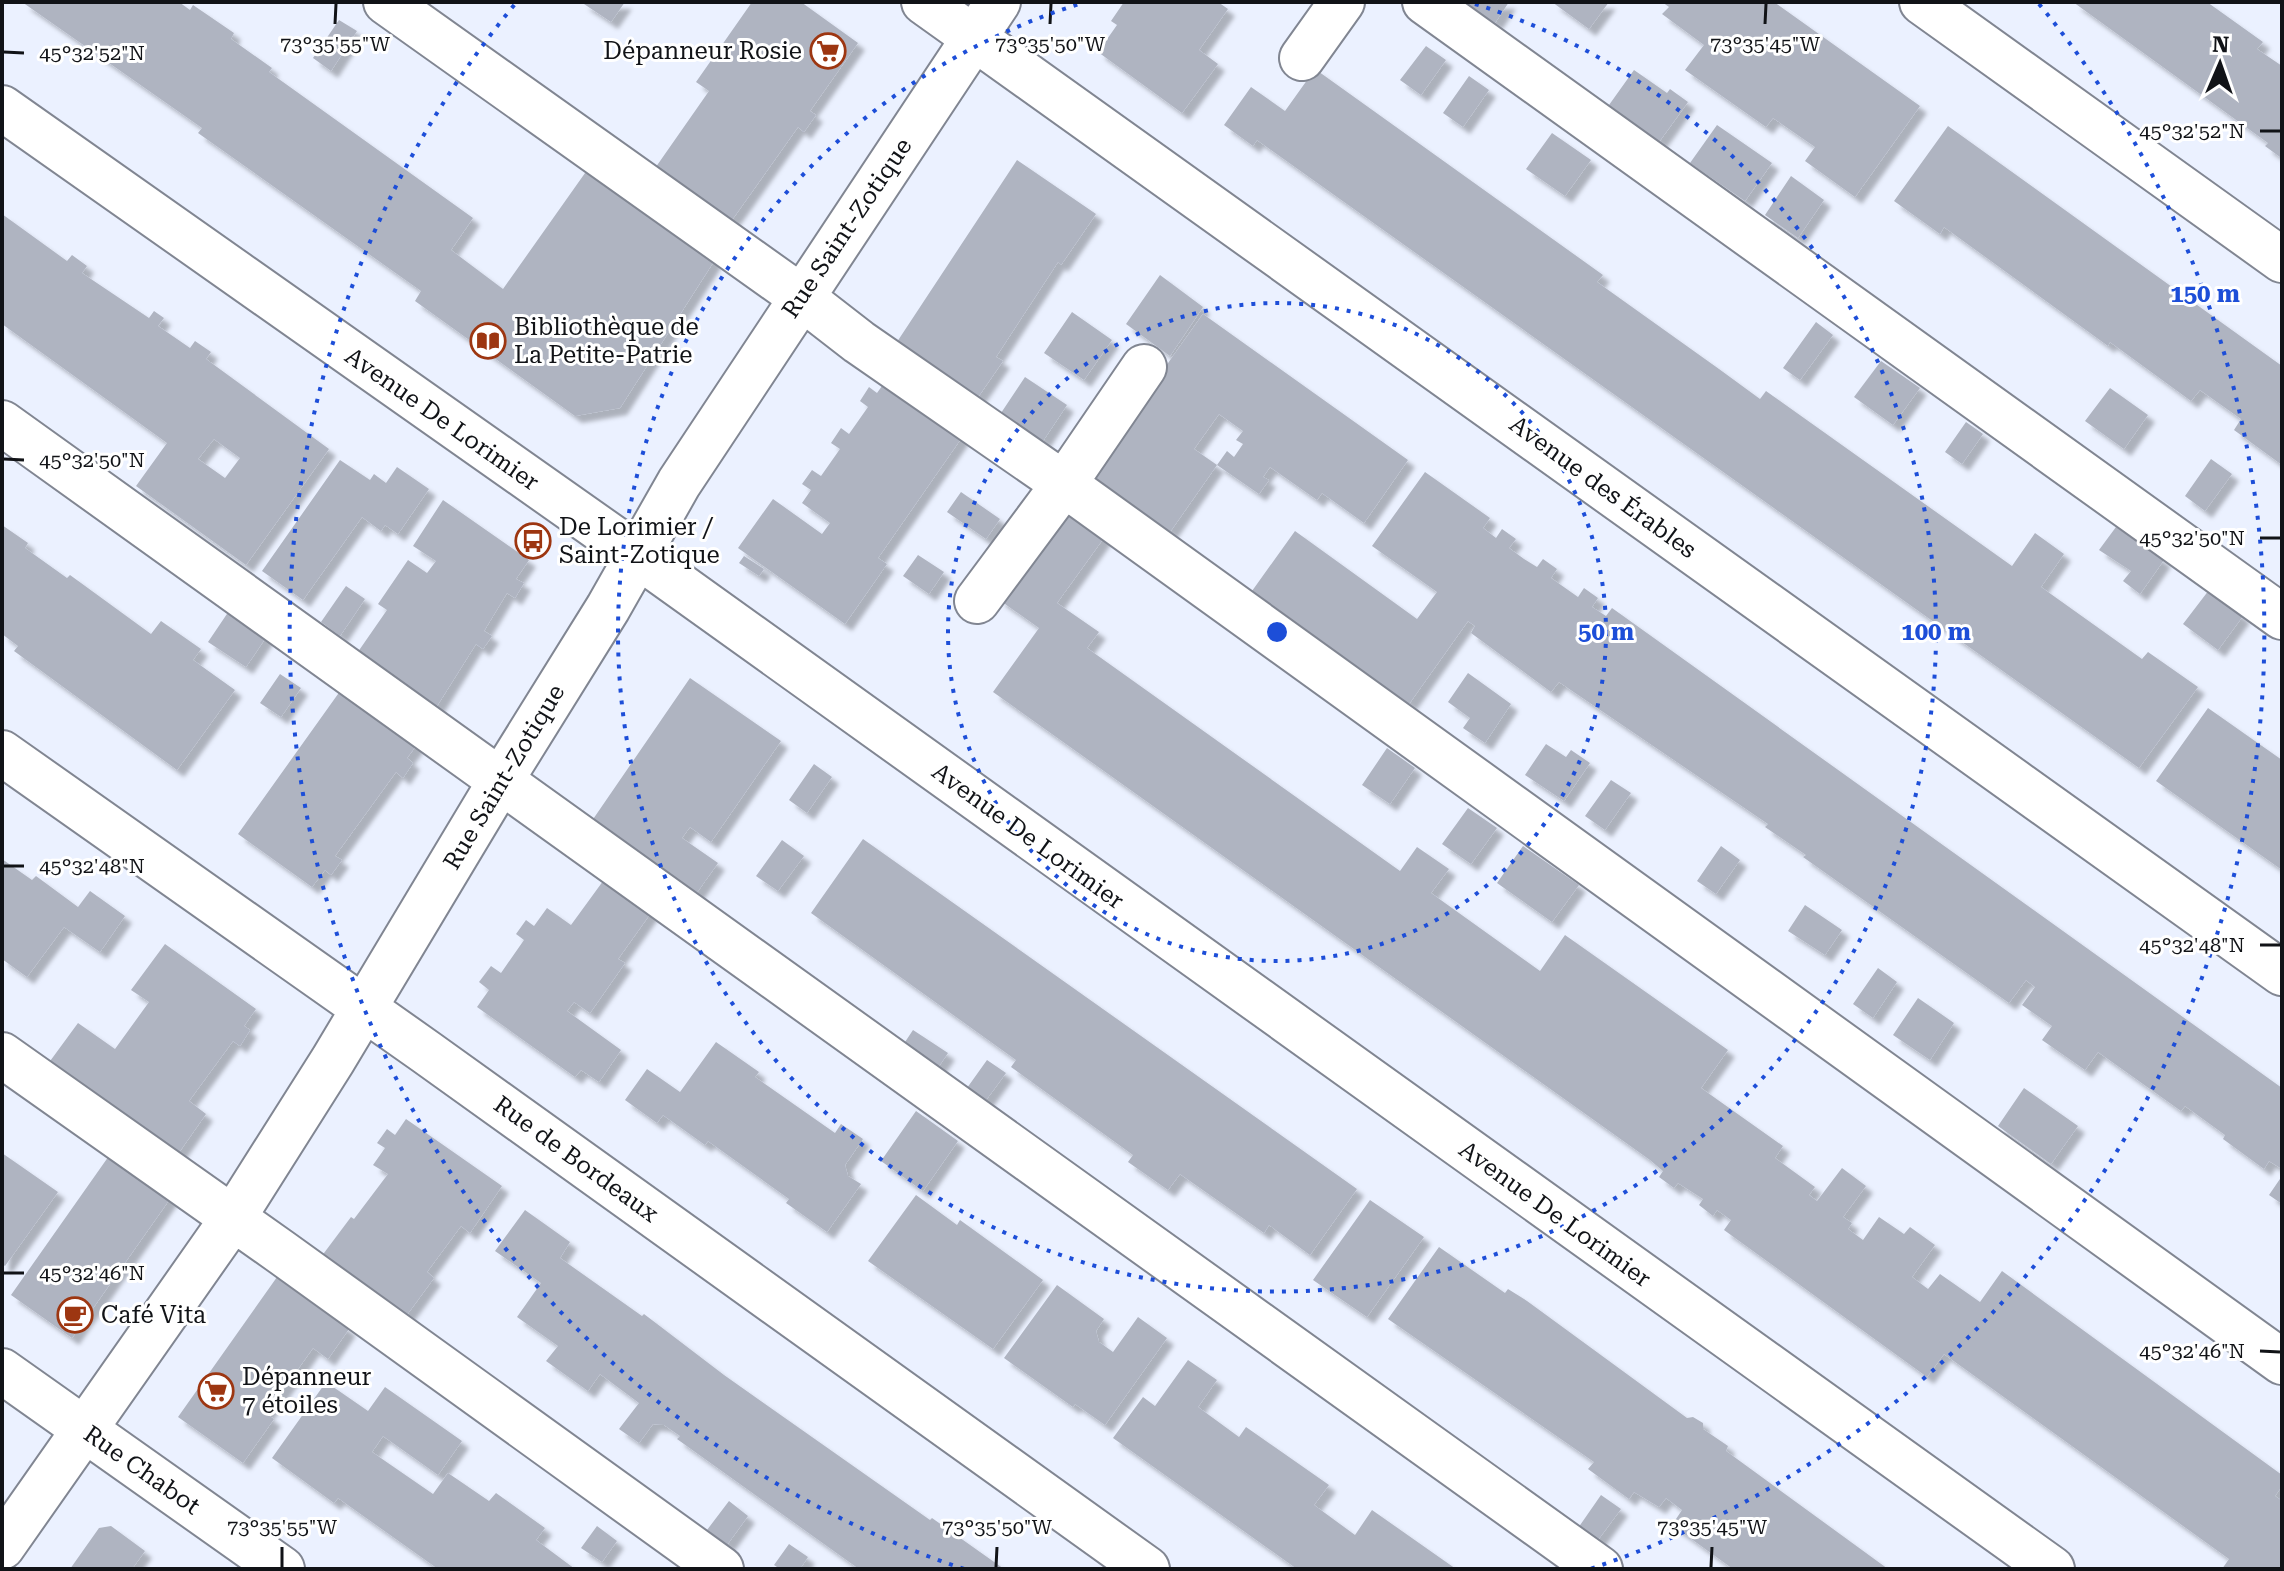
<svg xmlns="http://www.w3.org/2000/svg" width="2284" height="1571" font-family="'Roboto Serif',serif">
<defs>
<filter id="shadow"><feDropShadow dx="7" dy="7" stdDeviation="2" flood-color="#0004"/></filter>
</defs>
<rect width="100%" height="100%" fill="#ebf1ff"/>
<path fill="#afb4c1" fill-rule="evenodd" filter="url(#shadow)" d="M 22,2 L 179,2 L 190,10 L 193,5 L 234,33 L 231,39 L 272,68 L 269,72 L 473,218 L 451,250 L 503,289 L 590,166 L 718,255 L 620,408 L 575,416 L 415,301 L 421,291 L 198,133 L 202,128 Z
M 581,2 L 625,2 L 611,22 Z
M 752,2 L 801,2 L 858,43 L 810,111 L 816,115 L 804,132 L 798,127 L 727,227 L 651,174 L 709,91 L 696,82 Z
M 1124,2 L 1218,2 L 1228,9 L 1199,50 L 1218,64 L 1182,113 L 1098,52 L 1117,25 L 1111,21 Z
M 1463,2 L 1509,2 L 1495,23 Z
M 1552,2 L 1609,2 L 1589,29 Z
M 1662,2 L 1774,2 L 1920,106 L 1855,197 L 1805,161 L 1815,147 L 1773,118 L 1766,127 L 1685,70 L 1704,45 L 1662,14 L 1669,7 Z
M 2073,2 L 2207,2 L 2263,42 L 2257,49 L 2282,66 L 2280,157 L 2265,146 L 2268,143 Z
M 339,20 L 357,31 L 331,71 L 313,58 Z
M 1426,46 L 1446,60 L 1421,95 L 1400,80 Z
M 1315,69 L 1603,275 L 1597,282 L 1719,369 L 1760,399 L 1766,391 L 2012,566 L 2035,533 L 2064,554 L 2041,587 L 2142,659 L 2148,652 L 2198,687 L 2139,768 L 1257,140 L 1253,146 L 1224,125 L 1251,87 L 1285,111 Z
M 1634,70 L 1667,93 L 1670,89 L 1688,102 L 1659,142 L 1609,105 Z
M 1469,76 L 1489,90 L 1463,127 L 1443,113 Z
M 1717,125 L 1772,163 L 1745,201 L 1690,163 Z
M 1948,126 L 2282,366 L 2282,465 L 2234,430 L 2241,419 L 2200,390 L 2191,401 L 2110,342 L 2108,346 L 1944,227 L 1940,234 L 1894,201 Z
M 1552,133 L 1591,160 L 1565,196 L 1526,169 Z
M 1017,160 L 1096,214 L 1061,265 L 1058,262 L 996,357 L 1003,361 L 974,403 L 893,348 Z
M 1791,176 L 1824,200 L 1798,238 L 1765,215 Z
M 2,214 L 67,261 L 72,255 L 87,266 L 82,273 L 149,318 L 154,311 L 164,318 L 158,326 L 177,339 L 190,348 L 195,341 L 211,352 L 206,359 L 329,449 L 246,565 L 136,486 L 167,443 L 2,324 ZM 214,439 L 240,458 L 225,478 L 198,459 Z
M 1160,275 L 1203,307 L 1170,356 L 1126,324 Z
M 1072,312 L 1112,340 L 1084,380 L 1044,353 Z
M 1203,314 L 1408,460 L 1364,523 L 1322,493 L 1317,500 L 1270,467 L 1263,477 L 1269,480 L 1259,494 L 1217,465 L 1170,532 L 1089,474 ZM 1219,414 L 1243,431 L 1236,440 L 1243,444 L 1234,457 L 1227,451 L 1217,465 L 1194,449 Z
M 1816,322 L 1833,335 L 1800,380 L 1783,368 Z
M 1881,361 L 1920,388 L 1893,425 L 1854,397 Z
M 1025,377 L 1067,405 L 1043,441 L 1001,413 Z
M 887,379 L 965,433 L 878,558 L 887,564 L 845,624 L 738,548 L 773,499 L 822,534 L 830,523 L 802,503 L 811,490 L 802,484 L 812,470 L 821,476 L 840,449 L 831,443 L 841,428 L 849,434 L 868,407 L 860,401 L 869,387 L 877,393 Z
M 2110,388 L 2148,415 L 2124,449 L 2085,421 Z
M 1966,422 L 1983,434 L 1962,464 L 1945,452 Z
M 2211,459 L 2232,474 L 2205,511 L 2185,496 Z
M 340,460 L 370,480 L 374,474 L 386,483 L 397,467 L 429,489 L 398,534 L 385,525 L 381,531 L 362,517 L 303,600 L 262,571 Z
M 1425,472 L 1490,518 L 1483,528 L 1496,538 L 1502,529 L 1516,539 L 1509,548 L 1524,559 L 1537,567 L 1543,559 L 1557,569 L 1551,578 L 1578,597 L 1584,588 L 1598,598 L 1592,607 L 1606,616 L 1612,608 L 2282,1088 L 2282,1169 L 2269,1161 L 2264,1169 L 2223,1139 L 2225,1135 L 2185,1106 L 2181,1111 L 2098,1052 L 2085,1070 L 2042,1040 L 2052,1026 L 2022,1005 L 2035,987 L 2026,980 L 2009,1003 L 1803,857 L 1806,855 L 1765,827 L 1768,824 L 1559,682 L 1551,692 L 1471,633 L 1475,626 L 1468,621 L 1409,704 L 1373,678 L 1368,686 L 1263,610 L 1252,591 L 1295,531 L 1417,619 L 1437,592 L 1372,546 Z
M 961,492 L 1000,519 L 986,539 L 947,512 Z
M 443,500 L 529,560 L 516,579 L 524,583 L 515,598 L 507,593 L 484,631 L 492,636 L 483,649 L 476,644 L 432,714 L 353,659 L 387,610 L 378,604 L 408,560 L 427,573 L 436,561 L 413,546 Z
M 1065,506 L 1106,535 L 1057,603 L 1099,632 L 1087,648 L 1400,871 L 1417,847 L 1449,869 L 1431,893 L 1540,971 L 1565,935 L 1728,1050 L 1701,1088 L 1783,1146 L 1775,1158 L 1815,1187 L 1809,1195 L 1817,1201 L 1842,1168 L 1866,1186 L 1843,1217 L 1852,1223 L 1848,1229 L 1863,1240 L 1879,1217 L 1904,1234 L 1910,1227 L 1935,1245 L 1912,1277 L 1928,1289 L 1940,1274 L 1980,1302 L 2002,1271 L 2282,1475 L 2282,1486 L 2275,1496 L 2282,1501 L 2282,1569 L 2222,1569 L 2229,1559 L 1944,1354 L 1927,1377 L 1724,1230 L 1731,1220 L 1717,1210 L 1713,1216 L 1699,1205 L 1703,1199 L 1678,1183 L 1674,1188 L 1659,1177 L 1663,1171 L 1650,1160 L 993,692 L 1039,628 L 998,599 Z
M 2,525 L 28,543 L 25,548 L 67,578 L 70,575 L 151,634 L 161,621 L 201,649 L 193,660 L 235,690 L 177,770 L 14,651 L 18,646 L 2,634 Z
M 2116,527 L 2164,560 L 2140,594 L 2123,581 L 2131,571 L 2099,550 Z
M 918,555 L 944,572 L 929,594 L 903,576 Z
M 744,556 L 764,569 L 759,576 L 739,563 Z
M 346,586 L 365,599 L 340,636 L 321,622 Z
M 2209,590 L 2243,616 L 2218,650 L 2183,624 Z
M 231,608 L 269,633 L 246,667 L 208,642 Z
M 1468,673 L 1511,704 L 1485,743 L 1463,728 L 1470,718 L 1448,702 Z
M 280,674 L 301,688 L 281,717 L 260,703 Z
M 690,678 L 781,741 L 711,842 L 690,827 L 682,838 L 718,863 L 691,901 L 587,828 Z
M 343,687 L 419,742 L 407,758 L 413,763 L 403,778 L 396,772 L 335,856 L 342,860 L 331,875 L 325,870 L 312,887 L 238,834 Z
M 2208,708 L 2282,760 L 2282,870 L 2156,781 Z
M 1546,744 L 1566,757 L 1571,750 L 1590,763 L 1564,801 L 1525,775 Z
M 1387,748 L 1415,768 L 1390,804 L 1362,785 Z
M 814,764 L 832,777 L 807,813 L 789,800 Z
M 1611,780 L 1631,793 L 1605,830 L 1585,816 Z
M 1468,808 L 1497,828 L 1471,864 L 1442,844 Z
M 863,839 L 1357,1189 L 1310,1255 L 1269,1225 L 1264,1233 L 1180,1174 L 1168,1190 L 1128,1162 L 1133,1155 L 1011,1067 L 1016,1060 L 811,913 Z
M 782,840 L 804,856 L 778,891 L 756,876 Z
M 1523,846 L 1579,885 L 1552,922 L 1497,883 Z
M 1721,846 L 1740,860 L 1716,894 L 1697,881 Z
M 2,859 L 32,880 L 36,876 L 78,907 L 90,891 L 125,916 L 100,952 L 64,927 L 27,977 L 2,959 Z
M 606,877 L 653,910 L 618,959 L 625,963 L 590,1013 L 574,1002 L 567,1011 L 621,1050 L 599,1082 L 581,1070 L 575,1077 L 477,1007 L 489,990 L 479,982 L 491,966 L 501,973 L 524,940 L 516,934 L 526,920 L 534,926 L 547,908 L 571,925 Z
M 1805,905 L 1842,930 L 1825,955 L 1788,931 Z
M 165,944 L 256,1009 L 244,1026 L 250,1030 L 240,1046 L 233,1041 L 189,1101 L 206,1114 L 173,1161 L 122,1125 L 128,1117 L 121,1112 L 116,1118 L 45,1068 L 78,1023 L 115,1049 L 149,1002 L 131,990 Z
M 1878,968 L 1897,982 L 1873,1018 L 1853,1004 Z
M 1918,998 L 1954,1023 L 1930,1060 L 1893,1035 Z
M 913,1030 L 948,1053 L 935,1072 L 901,1048 Z
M 716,1042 L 759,1072 L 755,1077 L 835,1133 L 841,1124 L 863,1139 L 845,1165 L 848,1176 L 861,1184 L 827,1232 L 786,1203 L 789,1199 L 708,1141 L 705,1145 L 663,1115 L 657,1123 L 625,1100 L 647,1069 L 680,1092 Z
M 987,1060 L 1006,1073 L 981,1107 L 967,1088 Z
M 2024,1088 L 2078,1126 L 2051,1164 L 1998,1126 Z
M 916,1111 L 958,1141 L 923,1191 L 881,1161 Z
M 406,1119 L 502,1186 L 470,1233 L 461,1226 L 427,1272 L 434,1278 L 401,1323 L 318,1261 L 351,1217 L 354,1219 L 388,1174 L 373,1165 L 385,1148 L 377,1143 L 387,1129 L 395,1135 Z
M 2,1153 L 58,1192 L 5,1266 L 2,1264 Z
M 111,1153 L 172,1196 L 72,1338 L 11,1295 Z
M 2282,1176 L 2282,1204 L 2269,1195 Z
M 916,1195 L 957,1225 L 960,1220 L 1043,1280 L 993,1349 L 868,1261 Z
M 1370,1200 L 1424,1237 L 1367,1317 L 1313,1280 Z
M 525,1210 L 570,1242 L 560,1258 L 642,1316 L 644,1314 L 724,1375 L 930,1520 L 932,1518 L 1004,1569 L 859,1569 L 677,1439 L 680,1436 L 664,1425 L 653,1424 L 639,1443 L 619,1429 L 639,1403 L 600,1374 L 588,1391 L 546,1361 L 558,1346 L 517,1317 L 541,1283 L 495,1251 Z
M 1439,1247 L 1505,1293 L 1508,1289 L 1527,1301 L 1687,1418 L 1693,1417 L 1703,1423 L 1703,1429 L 1728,1446 L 1726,1451 L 1888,1569 L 1733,1569 L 1672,1525 L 1682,1510 L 1666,1498 L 1659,1507 L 1634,1492 L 1629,1499 L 1588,1469 L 1594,1462 L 1388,1319 Z
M 282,1270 L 342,1312 L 336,1320 L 349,1329 L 328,1359 L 313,1348 L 266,1414 L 274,1419 L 243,1463 L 178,1417 Z
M 1057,1285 L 1104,1319 L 1096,1331 L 1099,1342 L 1113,1352 L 1138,1317 L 1167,1338 L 1105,1425 L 1075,1404 L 1073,1407 L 1004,1358 Z
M 1188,1360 L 1217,1380 L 1198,1407 L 1239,1437 L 1246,1427 L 1329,1485 L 1314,1505 L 1355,1535 L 1372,1510 L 1456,1569 L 1297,1569 L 1113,1438 L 1143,1397 L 1155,1406 Z
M 326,1382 L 368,1411 L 385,1387 L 462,1441 L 438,1475 L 383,1436 L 372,1452 L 433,1494 L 448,1473 L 489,1501 L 496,1493 L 545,1528 L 536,1540 L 575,1569 L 438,1569 L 338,1498 L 334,1503 L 272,1458 Z
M 1601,1495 L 1621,1509 L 1595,1544 L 1576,1531 Z
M 729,1501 L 748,1516 L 727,1545 L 707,1530 Z
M 111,1526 L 145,1551 L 132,1569 L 70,1569 L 99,1528 Z
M 597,1526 L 617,1541 L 602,1562 L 581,1548 Z
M 789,1544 L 808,1557 L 800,1569 L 780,1569 L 774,1565 Z"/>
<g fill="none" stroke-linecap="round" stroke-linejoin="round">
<defs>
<path id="minor" d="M 386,2 L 801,297 L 859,342 L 1064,484 L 2282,1362
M 924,2 L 2282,973
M 1425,2 L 2282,617
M 1922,2 L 2282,260
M 1302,58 L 1342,2
M 2,423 L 1600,1569
M 977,601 L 1064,484 L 1144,367
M 2,753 L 426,1052 L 1147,1569
M 2,1055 L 281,1252 L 721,1569
M 2,1371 L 282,1569
M 2,1547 L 233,1218 L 333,1060 L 501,780 L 608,608 L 679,483 L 998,2"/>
<path id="major" d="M 2,108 L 637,555 L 2052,1569"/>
</defs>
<use href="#minor" stroke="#818692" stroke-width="48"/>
<use href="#major" stroke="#818692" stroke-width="48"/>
<use href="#minor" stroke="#fff" stroke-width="44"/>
<use href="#major" stroke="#fff" stroke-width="44"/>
</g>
<path fill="none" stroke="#111317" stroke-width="3" d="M 335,24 L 336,4M 1050,24 L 1051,4M 1765,24 L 1766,4M 4,52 L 24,53M 2260,131 L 2280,131M 4,459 L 24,460M 2260,538 L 2280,538M 4,866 L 24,866M 2260,945 L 2280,945M 4,1273 L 24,1273M 2260,1351 L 2280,1352M 282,1567 L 282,1547M 996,1567 L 997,1547M 1711,1567 L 1712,1547"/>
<g fill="none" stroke="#1d4ed8" stroke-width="4" stroke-dasharray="4 8">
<circle cx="1277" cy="632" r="329"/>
<path d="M1475 4A659 659 0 1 1 1079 4"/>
<path d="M964 1569A988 988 0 0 1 515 4M2039 4A988 988 0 0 1 1590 1569"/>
</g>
<defs>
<symbol id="supermarket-ring" viewBox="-11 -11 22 22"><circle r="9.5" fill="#fff" stroke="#9d3611" stroke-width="1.5"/><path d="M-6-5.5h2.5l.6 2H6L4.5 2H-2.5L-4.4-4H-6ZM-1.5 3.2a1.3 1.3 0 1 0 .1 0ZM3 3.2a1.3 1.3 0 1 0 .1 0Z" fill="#9d3611"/></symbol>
<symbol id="library-ring" viewBox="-11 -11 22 22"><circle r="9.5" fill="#fff" stroke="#9d3611" stroke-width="1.5"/><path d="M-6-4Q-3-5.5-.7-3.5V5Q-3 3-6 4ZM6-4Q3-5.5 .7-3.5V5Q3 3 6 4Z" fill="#9d3611"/></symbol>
<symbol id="bus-ring" viewBox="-11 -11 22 22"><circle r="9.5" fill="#fff" stroke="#9d3611" stroke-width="1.5"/><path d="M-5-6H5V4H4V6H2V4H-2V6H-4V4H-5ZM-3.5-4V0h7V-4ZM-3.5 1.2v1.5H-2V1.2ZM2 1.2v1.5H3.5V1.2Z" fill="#9d3611"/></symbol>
<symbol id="cafe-ring" viewBox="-11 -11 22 22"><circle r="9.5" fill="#fff" stroke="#9d3611" stroke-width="1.5"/><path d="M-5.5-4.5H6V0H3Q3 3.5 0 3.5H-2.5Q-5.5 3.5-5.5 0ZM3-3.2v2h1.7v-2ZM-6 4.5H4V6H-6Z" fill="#9d3611"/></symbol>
</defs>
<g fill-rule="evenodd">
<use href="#supermarket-ring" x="808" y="31" width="40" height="40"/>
<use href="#library-ring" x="468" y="321" width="40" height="40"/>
<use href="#bus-ring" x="513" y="521" width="40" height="40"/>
<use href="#cafe-ring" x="55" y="1295" width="40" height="40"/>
<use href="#supermarket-ring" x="196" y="1371" width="40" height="40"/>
</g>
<g text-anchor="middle" stroke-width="6" stroke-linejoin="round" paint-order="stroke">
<g font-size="24" fill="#111317" stroke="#fff" text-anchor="start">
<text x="802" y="59" text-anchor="end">Dépanneur Rosie</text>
<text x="514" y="335">Bibliothèque de<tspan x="514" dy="28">La Petite-Patrie</tspan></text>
<text x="559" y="535">De Lorimier /<tspan x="559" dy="28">Saint-Zotique</tspan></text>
<text x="101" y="1323">Café Vita</text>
<text x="242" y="1385">Dépanneur<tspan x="242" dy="28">7 étoiles</tspan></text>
</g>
<g font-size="24" fill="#111317" stroke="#fff">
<text transform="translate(847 228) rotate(-56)" y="8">Rue Saint-Zotique</text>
<text transform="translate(442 419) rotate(35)" y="8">Avenue De Lorimier</text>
<text transform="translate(1603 487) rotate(36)" y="8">Avenue des Érables</text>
<text transform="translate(504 777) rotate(-59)" y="8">Rue Saint-Zotique</text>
<text transform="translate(1028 836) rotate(36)" y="8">Avenue De Lorimier</text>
<text transform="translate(576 1159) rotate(36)" y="8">Rue de Bordeaux</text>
<text transform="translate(1555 1214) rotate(36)" y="8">Avenue De Lorimier</text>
<text transform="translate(142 1470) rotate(35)" y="8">Rue Chabot</text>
</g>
</g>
<g font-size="20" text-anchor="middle" fill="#111317" stroke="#fff" stroke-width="6" stroke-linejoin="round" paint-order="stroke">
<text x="335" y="51">73°35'55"W</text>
<text x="1050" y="51">73°35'50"W</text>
<text x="1765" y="51">73°35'45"W</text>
<text x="92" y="60">45°32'52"N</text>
<text x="2192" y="138">45°32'52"N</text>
<text x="92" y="467">45°32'50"N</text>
<text x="2192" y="545">45°32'50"N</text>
<text x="92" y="873">45°32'48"N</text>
<text x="2192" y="952">45°32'48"N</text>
<text x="92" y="1280">45°32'46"N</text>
<text x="2192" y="1358">45°32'46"N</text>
<text x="282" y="1534">73°35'55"W</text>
<text x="997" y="1534">73°35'50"W</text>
<text x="1712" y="1534">73°35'45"W</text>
</g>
<circle cx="1277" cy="632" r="12" fill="#1d4ed8" stroke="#fff" stroke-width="4"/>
<g font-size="24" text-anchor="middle" font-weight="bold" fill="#1d4ed8" stroke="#fff" stroke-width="6" stroke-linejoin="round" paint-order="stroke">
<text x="2205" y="302">150 m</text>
<text x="1606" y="640">50 m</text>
<text x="1936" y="640">100 m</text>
</g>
<rect width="2284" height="1571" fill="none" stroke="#111317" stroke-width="8"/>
<g transform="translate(2220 64) rotate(2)" stroke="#ffffff" stroke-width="6" paint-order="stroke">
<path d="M0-6L14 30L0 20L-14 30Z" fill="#111317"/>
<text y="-12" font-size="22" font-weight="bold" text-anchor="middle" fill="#111317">N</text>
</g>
</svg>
